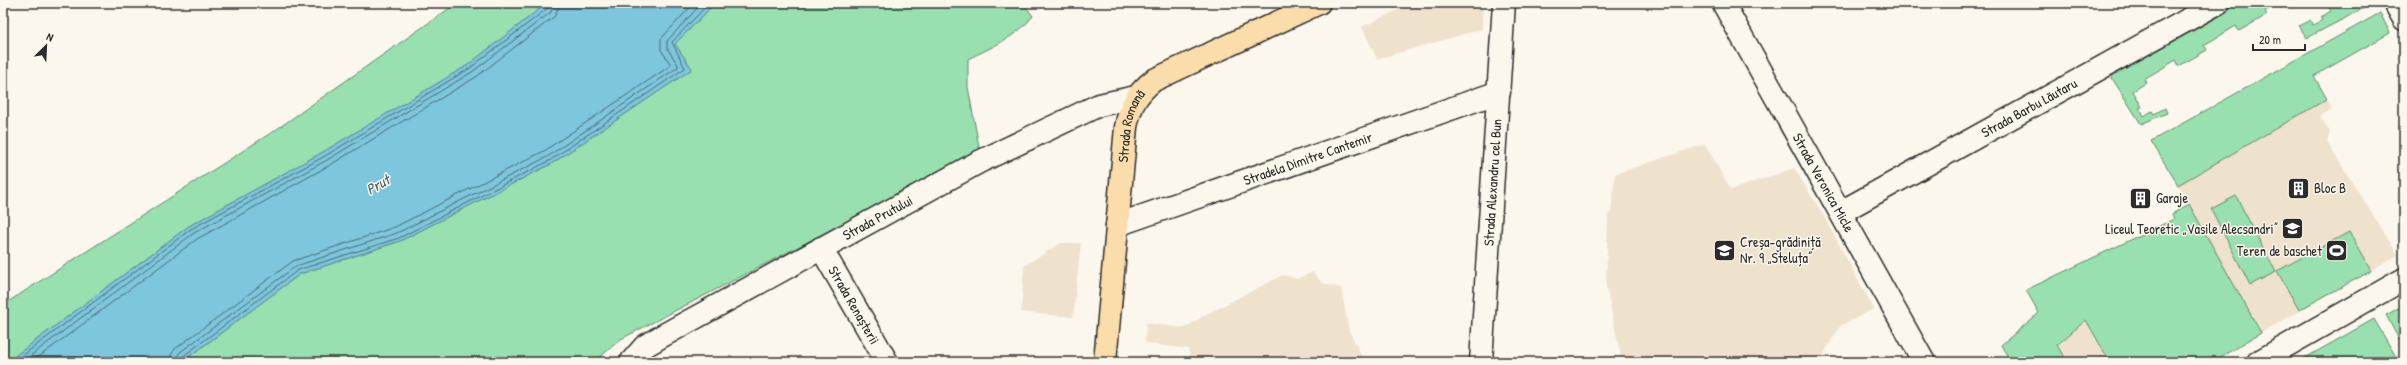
<svg xmlns="http://www.w3.org/2000/svg" width="2407" height="365" font-family="'Patrick Hand',sans-serif">
<rect width="100%" height="100%" fill="#fbf7ec"/>
<filter id="ink" filterUnits="userSpaceOnUse"><feTurbulence type="fractalNoise" baseFrequency=".025" numOctaves="2"/><feDisplacementMap in="SourceGraphic" scale="8" xChannelSelector="R" yChannelSelector="G"/><feConvolveMatrix kernelMatrix="1 2 1 2 8 2 1 2 1" color-interpolation-filters="sRGB"/></filter>
<g filter="url(#ink)">
<path fill="#eee2cc" d="M 1413,3 L 1483,3 L 1482,29 L 1377,59 L 1362,27 Z
M 2327,99 L 2332,109 L 2320,116 L 2330,132 L 2327,142 L 2398,255 L 2261,333 L 2178,185 Z
M 1705,144 L 1731,190 L 1794,168 L 1822,213 L 1874,309 L 1840,326 L 1819,362 L 1622,362 L 1606,286 L 1608,214 L 1611,213 L 1615,174 Z
M 1061,243 L 1081,243 L 1073,317 L 1021,312 L 1024,266 Z
M 1313,272 L 1322,283 L 1341,288 L 1349,331 L 1362,357 L 1351,362 L 1191,362 L 1188,349 L 1145,343 L 1146,323 L 1185,328 L 1203,316 L 1283,275 L 1297,279 Z
M 2086,320 L 2110,362 L 2062,362 L 2065,359 L 2057,345 Z"/>
<path fill="#98e0af" stroke="#62866d" d="M 457,3 L 547,3 L 468,65 L 323,152 L 189,226 L 7,362 L 3,362 L 3,305 L 277,129 Z
M 715,3 L 1023,3 L 1033,16 C 1017,37 992,47 968,59 L 968,87 L 980,152 L 621,339 L 594,362 L 182,362 L 300,274 L 400,241 L 551,164 L 692,69 L 675,44 Z
M 2238,3 L 2278,3 L 2265,11 L 2267,15 L 2239,31 L 2236,26 L 2204,45 L 2207,50 L 2179,66 L 2176,60 L 2144,79 L 2146,83 L 2133,91 L 2142,107 L 2139,108 L 2144,116 L 2152,111 L 2154,114 L 2165,108 L 2167,113 L 2141,124 L 2112,78 L 2116,69 Z
M 2322,3 L 2374,3 L 2307,38 L 2299,26 L 2310,20 L 2313,25 L 2322,20 L 2321,17 L 2331,11 L 2327,4 L 2324,5 Z
M 2380,13 L 2390,33 L 2314,76 L 2327,99 L 2178,185 L 2151,141 Z
M 2236,196 L 2276,272 L 2250,285 L 2211,209 Z
M 2189,204 L 2261,333 L 2212,362 L 2110,362 L 2086,320 L 2057,345 L 2065,359 L 2062,362 L 2011,362 L 2001,345 L 2039,313 L 2026,290 L 2174,219 L 2172,214 Z
M 2349,232 L 2371,271 L 2299,310 L 2277,271 Z
M 2404,305 L 2404,349 L 2386,315 Z
M 2374,319 L 2399,362 L 2298,362 Z"/>
<path fill="#7dc6dd" stroke="#5c8896" d="M 547,3 L 715,3 L 675,44 L 692,69 L 551,164 L 400,241 L 300,274 L 182,362 L 7,362 L 189,226 L 323,152 L 468,65 Z"/>
<g fill="none" stroke-linecap="round" stroke-linejoin="round">
<path stroke="#4c6972" stroke-width="1" d="M 14,362 L 191,229 L 325,156 L 470,68 L 548,8 L 549,3
M 22,362 L 194,233 L 327,160 L 472,72 L 551,12 L 554,3
M 32,362 L 197,239 L 330,165 L 476,77 L 555,16 L 560,3
M 170,362 L 171,355 L 175,349 L 293,261 L 395,227 L 544,151 L 670,66 L 670,63 L 661,50 L 661,39 L 694,3
M 176,362 L 179,353 L 296,266 L 397,233 L 547,157 L 678,67 L 678,65 L 667,48 L 667,41 L 702,3
M 181,362 L 182,357 L 298,270 L 399,238 L 549,161 L 685,68 L 672,42 L 709,3"/>
<defs>
<g id="minor">
<path id="s1" d="M 1723,3 L 1924,362"/>
<path d="M 2395,3 L 2404,19"/>
<path id="s2" d="M 1841,212 L 2218,3"/>
<path id="s3" d="M 1117,225 L 1499,92"/>
<path id="s4" d="M 821,248 L 887,362"/>
<path id="s5" d="M 631,362 L 645,346 L 662,336 L 979,162 L 1099,105 L 1136,97"/>
<path id="s6" d="M 1481,362 L 1504,3"/>
<path d="M 2258,362 L 2404,279"/>
</g>
<g id="major">
<path id="s7" d="M 1105,362 L 1126,127 C 1130,106 1137,93 1154,80 L 1319,3"/>
</g>
</defs>
<use href="#minor" stroke="#2b2b2b" stroke-width="25"/>
<use href="#major" stroke="#2b2b2b" stroke-width="25"/>
<use href="#minor" stroke="#fbf7ec" stroke-width="22"/>
<use href="#major" stroke="#fbddab" stroke-width="22"/>
</g>
</g>
<defs>
<symbol id="building-square" viewBox="-11 -11 22 22"><rect x="-9" y="-9" width="18" height="18" rx="4" fill="#2b2b2b" stroke="#fbf7ec"/><path d="M-4-6H4V6H1V3H-1V6H-4ZM-2.5-4.3h1.7v1.8h-1.7ZM.8-4.3h1.7v1.8H.8ZM-2.5-1h1.7V.8h-1.7ZM.8-1h1.7V.8H.8Z" fill="#fff"/></symbol>
<symbol id="school-square" viewBox="-11 -11 22 22"><rect x="-9" y="-9" width="18" height="18" rx="4" fill="#2b2b2b" stroke="#fbf7ec"/><path d="M0-5L7-2L0 1L-7-2ZM-4 1L0 2.5L4 1V4Q0 6-4 4Z" fill="#fff"/></symbol>
<symbol id="stadium-square" viewBox="-11 -11 22 22"><rect x="-9" y="-9" width="18" height="18" rx="4" fill="#2b2b2b" stroke="#fbf7ec"/><path d="M0-5a6.5 5 0 1 0 0 10a6.5 5 0 1 0 0-10ZM-3.5-1.8h7v3.6h-7Z" fill="#fff"/></symbol>
</defs>
<g fill-rule="evenodd">
<use href="#building-square" x="2286" y="176" width="25" height="25"/>
<use href="#building-square" x="2128" y="186" width="25" height="25"/>
<use href="#school-square" x="2280" y="216" width="25" height="25"/>
<use href="#school-square" x="1712" y="238" width="25" height="25"/>
<use href="#stadium-square" x="2324" y="238" width="25" height="25"/>
</g>
<g text-anchor="middle" stroke-width="3" stroke-linejoin="round" paint-order="stroke">
<g font-size="14" fill="#2b2b2b" stroke="#fbf7ec">
<text dy="5" stroke="none"><textPath href="#s2" startOffset="215">Strada Barbu Lăutaru</textPath></text>
<text dy="5" stroke="none"><textPath href="#s7" startOffset="238">Strada Romană</textPath></text>
<text dy="5" stroke="none"><textPath href="#s3" startOffset="202">Stradela Dimitre Cantemir</textPath></text>
<text dy="5" stroke="none"><textPath href="#s1" startOffset="206">Strada Veronica Micle</textPath></text>
<text dy="5" stroke="none"><textPath href="#s6" startOffset="180">Strada Alexandru cel Bun</textPath></text>
<text dy="5" stroke="none"><textPath href="#s5" startOffset="287">Strada Prutului</textPath></text>
<text dy="5" stroke="none"><textPath href="#s4" startOffset="66">Strada Renașterii</textPath></text>
</g>
<g font-size="14" fill="#2b2b2b" stroke="#fbf7ec" text-anchor="start">
<text x="2314" y="193">Bloc B</text>
<text x="2156" y="203">Garaje</text>
<text x="2278" y="234" text-anchor="end">Liceul Teoretic „Vasile Alecsandri”</text>
<text x="1740" y="247">Creșa-grădiniță<tspan x="1740" dy="16">Nr. 9 „Steluța”</tspan></text>
<text x="2322" y="256" text-anchor="end">Teren de baschet</text>
</g>
<g font-size="15" font-style="italic" fill="#445a60" stroke="#fbf7ec">
<text transform="translate(378 185) rotate(-30)" y="5">Prut</text>
</g>
</g>
<rect width="2407" height="365" fill="none" stroke="#fbf7ec" stroke-width="16"/>
<rect x="8" y="8" width="2391" height="349" fill="none" stroke="#2b2b2b" stroke-width="1.5" filter="url(#ink)"/>
<g transform="translate(46 46) rotate(24)" stroke="#fbf7ec" stroke-width="3" paint-order="stroke">
<path d="M0-3L7 15L0 10L-7 15Z" fill="#2b2b2b"/>
<text y="-6" font-size="11" font-weight="bold" text-anchor="middle" fill="#2b2b2b">N</text>
</g>
<path d="M2253 44v6h52v-6" fill="none" stroke="#2b2b2b" stroke-width="2"/>
<text x="2259" y="44" font-size="12" fill="#2b2b2b" stroke="#fbf7ec" stroke-width="3" paint-order="stroke">20 m</text>
</svg>
